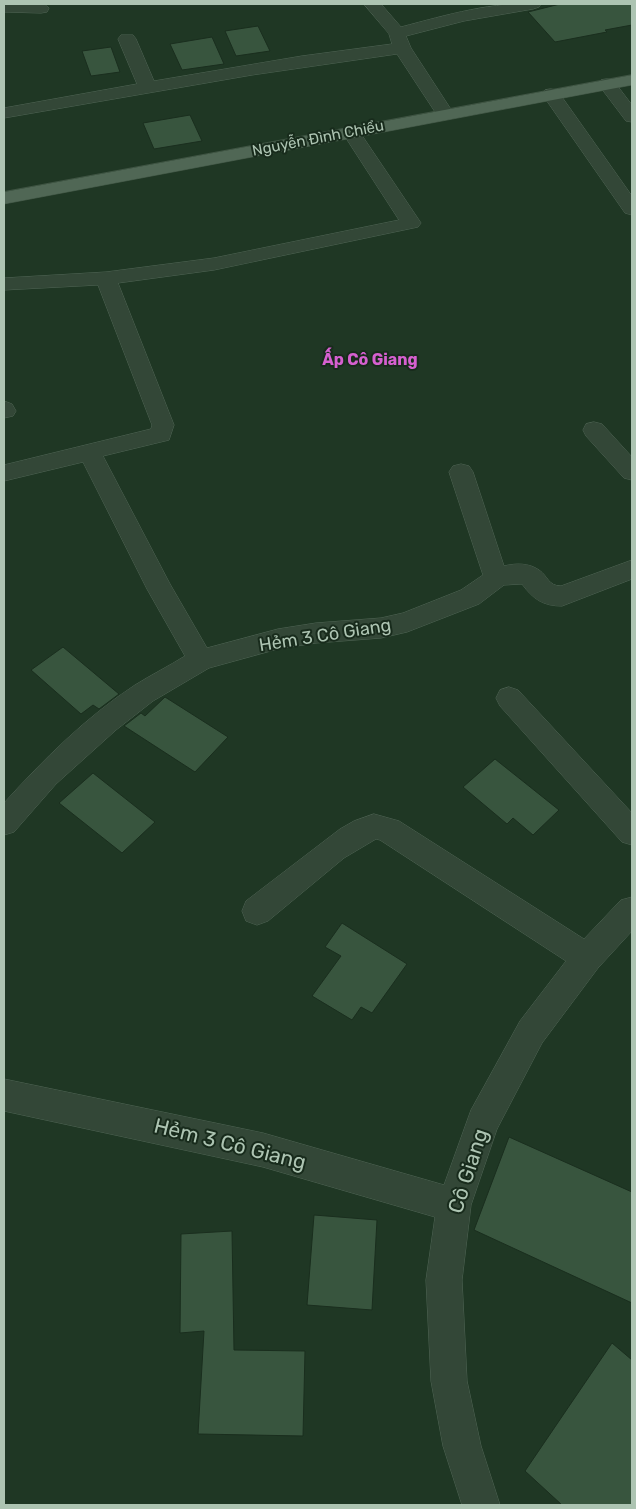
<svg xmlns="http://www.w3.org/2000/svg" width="636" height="1509" font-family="Rubik,sans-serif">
<rect width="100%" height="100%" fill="#1f3724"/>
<path fill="#38553e" stroke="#1a2e1e" d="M 560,4 L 632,4 L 632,25 L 605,30 L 607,32 L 555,42 L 528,12 Z
M 258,26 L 270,51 L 236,56 L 225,31 Z
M 212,37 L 224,64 L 182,70 L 170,44 Z
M 111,47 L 120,72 L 91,76 L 82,51 Z
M 190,115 L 202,141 L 154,149 L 143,123 Z
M 63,647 L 119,694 L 99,709 L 93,705 L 81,714 L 31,670 Z
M 165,697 L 228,737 L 195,772 L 124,726 L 141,713 L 145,716 Z
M 495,759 L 559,810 L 533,835 L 513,818 L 507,824 L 463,787 Z
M 93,773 L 155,822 L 122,853 L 59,803 Z
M 342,923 L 407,964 L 372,1013 L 361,1007 L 352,1020 L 312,996 L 341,956 L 325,947 Z
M 509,1137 L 632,1192 L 632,1303 L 474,1230 Z
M 314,1215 L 377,1220 L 372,1310 L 307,1305 Z
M 232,1231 L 234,1350 L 305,1351 L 303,1436 L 198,1434 L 204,1331 L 180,1333 L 181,1234 Z
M 612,1343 L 632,1360 L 632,1505 L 562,1505 L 525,1471 Z"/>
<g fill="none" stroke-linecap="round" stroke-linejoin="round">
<defs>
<path id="minor" d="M 4,4 L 44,4 L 49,8 L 47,12 L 41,13 L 4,12 Z
M 364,4 L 381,4 L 401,27 C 447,15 493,1 541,4 L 539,7 L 533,9 L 464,21 L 406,36 L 411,48 L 454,114 L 451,118 L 445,119 L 439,118 L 397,54 L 252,75 L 4,118 L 4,108 L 137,84 L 118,39 L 121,35 L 133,35 L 136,39 L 154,81 L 302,56 L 392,44 L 389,34 Z
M 607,79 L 613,80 L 632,105 L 632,122 L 626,121 L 598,84 L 601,80 Z
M 551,89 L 557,90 L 632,196 L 632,215 L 625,213 L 542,94 L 545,90 Z
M 351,126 L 357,128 L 421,223 L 418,227 L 214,270 L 118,283 L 174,425 L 169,440 L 103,456 L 170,584 L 207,648 L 278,629 L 316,623 L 381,618 L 403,613 L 461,590 L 483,575 L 449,472 L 453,466 L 461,464 L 469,466 L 473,472 L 504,566 C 516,563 529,563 539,570 C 548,576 548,586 561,586 L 632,560 L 632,579 L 562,606 C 543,606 533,599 522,584 L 504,585 L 479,604 L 407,632 L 381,638 L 316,643 L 278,649 L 209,668 L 153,701 L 116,730 L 56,784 L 14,832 L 4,835 L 4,803 C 43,760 86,717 135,685 C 151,675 169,666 185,656 L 147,589 L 83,462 L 4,481 L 4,465 L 151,429 L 152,425 L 98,285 L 4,290 L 4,278 L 106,272 L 214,258 L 399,220 L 342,132 L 345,128 Z
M 4,401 L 12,404 L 16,411 L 13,416 L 4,418 Z
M 594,422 L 602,424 L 632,457 L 632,480 L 624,478 L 586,436 L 583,430 L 586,424 Z
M 509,687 L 518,690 L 632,813 L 632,845 L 622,842 L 500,706 L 496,698 L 500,690 Z
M 374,814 L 399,821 L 584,939 L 621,900 L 632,897 L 632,931 L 598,968 L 542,1043 L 497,1129 L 471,1205 L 462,1280 L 467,1381 L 481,1446 L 500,1505 L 462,1505 L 443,1446 L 431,1381 L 426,1280 L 435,1217 L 263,1167 L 4,1111 L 4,1079 L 263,1133 L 444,1185 L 471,1110 L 520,1021 L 566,961 L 380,840 L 376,839 L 344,858 L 268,921 L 257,925 L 246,921 L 242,911 L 246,901 L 340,829 L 354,821 Z"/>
<path id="major" d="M 632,75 L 632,85 L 4,204 L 4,192 Z"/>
</defs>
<use href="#minor" stroke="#506555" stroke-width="1"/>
<use href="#major" stroke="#3f5443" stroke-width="1"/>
<use href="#minor" fill="#334737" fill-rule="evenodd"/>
<use href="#major" fill="#506755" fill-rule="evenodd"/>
</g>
<g text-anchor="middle" stroke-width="4" stroke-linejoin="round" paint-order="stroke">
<g font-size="15" fill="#adc4b2" stroke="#182b1c">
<text transform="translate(318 138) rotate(-11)" y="5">Nguyễn Đình Chiểu</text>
</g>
<g font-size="16" font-weight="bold" fill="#d660d0" stroke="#182b1c">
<text x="370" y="365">Ấp Cô Giang</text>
</g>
<g font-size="18" fill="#adc4b2" stroke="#182b1c">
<text transform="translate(325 635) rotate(-9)" y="6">Hẻm 3 Cô Giang</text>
</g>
<g font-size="21" fill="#adc4b2" stroke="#182b1c">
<text transform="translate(230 1144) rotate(14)" y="7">Hẻm 3 Cô Giang</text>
<text transform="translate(468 1171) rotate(-72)" y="7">Cô Giang</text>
</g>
</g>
<rect width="636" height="1509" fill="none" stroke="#adc4b2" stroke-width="10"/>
</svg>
